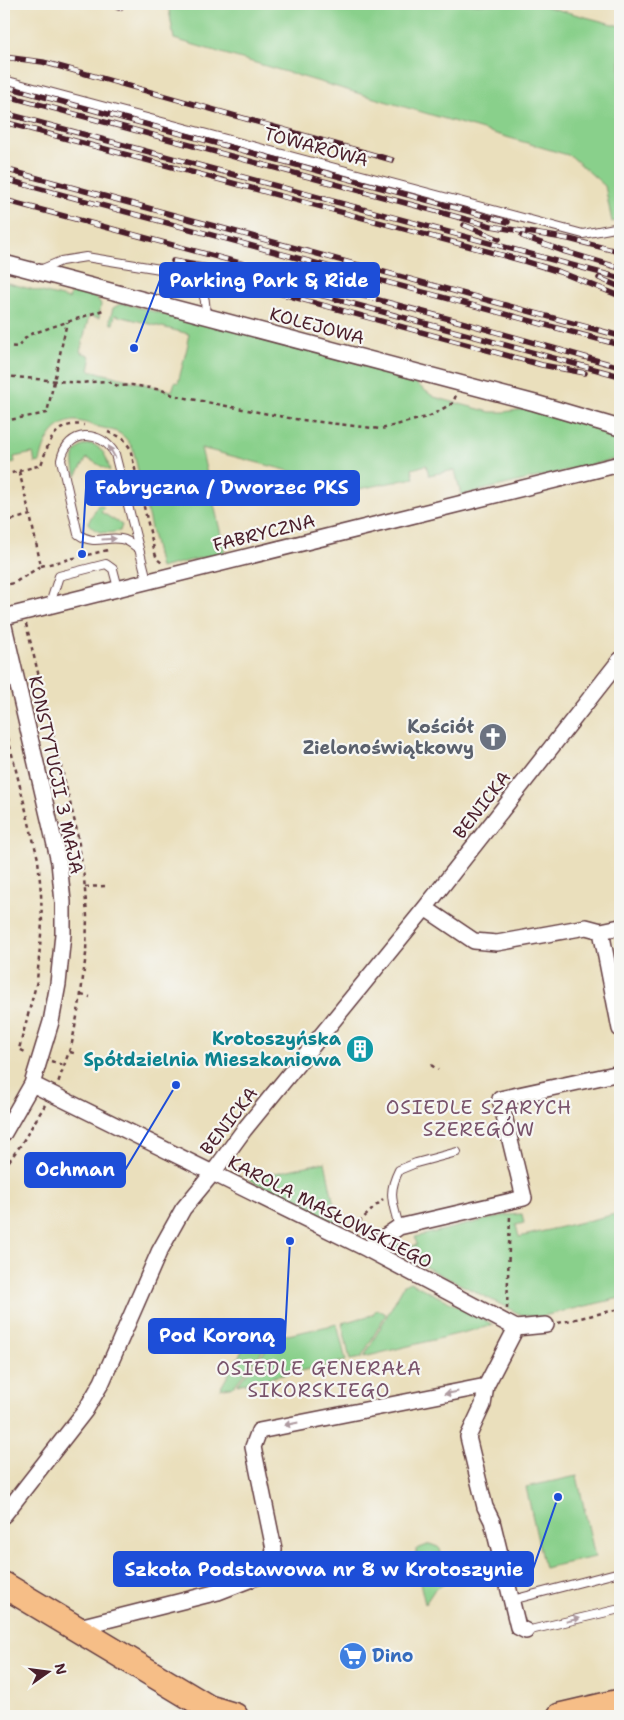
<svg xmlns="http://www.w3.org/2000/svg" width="624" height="1720" font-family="'Shantell Sans',sans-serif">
<rect width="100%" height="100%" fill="#f6f6f2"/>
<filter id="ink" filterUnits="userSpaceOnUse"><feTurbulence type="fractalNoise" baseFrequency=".02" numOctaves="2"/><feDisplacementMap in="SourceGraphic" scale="10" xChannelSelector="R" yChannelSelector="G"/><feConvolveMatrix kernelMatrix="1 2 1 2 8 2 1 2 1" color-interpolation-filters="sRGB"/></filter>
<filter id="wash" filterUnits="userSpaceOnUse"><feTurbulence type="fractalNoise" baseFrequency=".0096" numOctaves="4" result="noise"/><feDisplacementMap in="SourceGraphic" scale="20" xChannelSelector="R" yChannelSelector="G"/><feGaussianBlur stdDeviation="1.12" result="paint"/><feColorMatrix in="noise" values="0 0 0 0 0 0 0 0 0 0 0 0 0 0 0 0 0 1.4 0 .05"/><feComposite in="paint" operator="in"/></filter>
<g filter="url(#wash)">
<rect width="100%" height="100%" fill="#eadfbc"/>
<path fill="#89d08b" stroke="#6a785b" d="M 168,4 L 536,4 L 620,26 L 620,220 L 612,222 L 605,186 L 571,156 L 174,39 Z
M 4,282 L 69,299 L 72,290 L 97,298 L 101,304 L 99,318 L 89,316 L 80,352 L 89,355 L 91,361 L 89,370 L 172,391 L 175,382 L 178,383 L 188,344 L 187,343 L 189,334 L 115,315 L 113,324 L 111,324 L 110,319 L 113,308 L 122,303 L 190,321 L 210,323 L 399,374 L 408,378 L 434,397 L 490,412 L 504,412 L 532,408 L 620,435 L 620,458 L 461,495 L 455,470 L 429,475 L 426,465 L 412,469 L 414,478 L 359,489 L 201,448 L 225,552 L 160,568 L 133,449 C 123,432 117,431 99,427 C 91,425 80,420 72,421 C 51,425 44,444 40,462 L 35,463 L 33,453 L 14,457 L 15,462 L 8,464 L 9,470 L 4,471 Z
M 92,444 C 105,449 107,459 110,471 L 87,458 L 76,476 C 72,459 71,446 92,444 Z
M 98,505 L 104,507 L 101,512 L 122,525 L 120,531 C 107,534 96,534 88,523 Z
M 325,1162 L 338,1224 L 248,1179 Z
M 522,1214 L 524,1223 L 516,1225 L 519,1237 L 616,1214 L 620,1230 L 620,1298 L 539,1317 L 522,1315 L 387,1248 L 389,1242 L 396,1237 L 401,1249 L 417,1245 L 415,1237 L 506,1215 Z
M 410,1282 L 494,1325 L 364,1357 L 404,1285 Z
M 377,1309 L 386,1314 L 361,1358 L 350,1360 L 342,1323 L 372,1315 Z
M 337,1324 L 346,1361 L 237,1385 L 279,1334 L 288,1335 Z
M 277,1326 L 277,1333 L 234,1386 L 220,1389 L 250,1337 L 274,1332 Z
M 577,1476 L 595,1557 L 544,1568 L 526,1487 Z
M 430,1544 L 438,1547 L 440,1549 L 447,1576 L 443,1584 L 435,1589 L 425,1604 L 414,1557 L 417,1549 Z"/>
</g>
<g filter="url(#ink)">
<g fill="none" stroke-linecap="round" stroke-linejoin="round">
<defs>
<path id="lane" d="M 119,4 L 119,6
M 4,80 L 583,234 L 620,227
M 40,270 L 61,261 L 86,257 L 191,274 C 200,287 209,299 204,315
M 139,549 C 134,545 128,540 121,539 C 105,536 94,546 78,534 L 61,460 C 67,429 101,429 115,454 L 147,580
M 50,604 L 59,576 L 106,564 L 113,569 L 118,588
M 399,1227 C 393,1202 387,1194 399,1170 L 416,1163 L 457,1152
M 512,1600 L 620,1572
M 526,1631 L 620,1609"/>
<path id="street" d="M 4,263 L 535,403 L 620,428
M 4,617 L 620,464
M 4,626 L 59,862 L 63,902 L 63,934 L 58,984 L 51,1022 L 32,1084 L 4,1133
M 425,908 L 474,941 L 497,943 L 586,927 L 601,931 L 620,927
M 601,931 L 620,1029
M 32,1084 L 367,1249 L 516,1328 L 546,1325
M 367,1249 L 399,1227 L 524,1198 L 500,1099 L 620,1073
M 486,1386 L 483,1405 L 468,1437 L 485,1507 L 492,1521 L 518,1627 L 526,1631
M 4,1515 L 85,1411 L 102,1382 L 159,1252 L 183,1209 L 212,1174 L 244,1130 L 425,908 L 620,660
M 75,1628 L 218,1592 L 270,1572 L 274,1549 L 253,1447 L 259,1431 L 486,1386 L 516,1328"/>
<path id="primary" d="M 4,1585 L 209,1708 L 235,1716
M 560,1716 L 620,1702"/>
</defs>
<use href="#lane" stroke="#623c41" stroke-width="10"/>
<use href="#street" stroke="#623c41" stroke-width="18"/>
<use href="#primary" stroke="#623c41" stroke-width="28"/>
<path stroke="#623c41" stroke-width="2.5" stroke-dasharray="4 4" stroke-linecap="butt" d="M 53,195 L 56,180
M 4,346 L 18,347 L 28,335 L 106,309
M 4,376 L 79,383 L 106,381 L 118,386 L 132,385 L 162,390 L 173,395 L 191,399 L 294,419 L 381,429 L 430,416 L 453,403 L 456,395
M 4,421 L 47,413 L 67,322
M 108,432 L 123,438 L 130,448 L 155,553 L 157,559 L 162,563
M 19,471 L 41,465 C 49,442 54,421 84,425
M 4,475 L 19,471 L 30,515
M 4,522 L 30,515 L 41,566 L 14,583 L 4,585
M 41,566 L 108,550
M 26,624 L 77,831 L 84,878 L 87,916 L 86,954 L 80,1001 L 72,1043 L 58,1083
M 4,722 L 38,859 L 41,893 L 42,923 L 37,981 L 19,1049 L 27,1053
M 85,887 L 105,886
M 81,995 L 90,997
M 70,1052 L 77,1054
M 51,1061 L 65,1066
M 431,1065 L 438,1070
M 4,1168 L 20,1146 L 45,1105
M 353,1228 L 383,1199
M 507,1309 L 510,1215
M 558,1323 L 620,1309"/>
<use href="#lane" stroke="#fff" stroke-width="8"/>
<use href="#street" stroke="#fff" stroke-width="15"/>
<use href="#primary" stroke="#f6be87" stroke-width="25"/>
<defs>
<path id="rail" d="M 4,57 L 43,62 L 65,68 L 392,160
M 4,86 L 508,222
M 4,95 L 491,226 L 569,239 L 620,252
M 4,113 L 620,278
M 4,122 L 524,261 L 560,272 L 620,296
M 4,169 L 620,336
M 4,179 L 620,345
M 4,200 L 461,322 L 620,367
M 464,225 L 499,239
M 522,236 L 563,251 L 620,268
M 173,261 L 220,269 L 261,279 L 620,376
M 216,276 L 542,365 L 585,373
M 599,278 L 620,287"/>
</defs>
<use href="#rail" stroke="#4a1f2b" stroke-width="5.5"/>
<use href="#rail" stroke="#f6f6f2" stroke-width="4" stroke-dasharray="11" stroke-linecap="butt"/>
</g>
<defs><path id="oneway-solid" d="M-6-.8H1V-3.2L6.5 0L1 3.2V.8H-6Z" transform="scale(1.25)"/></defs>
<g fill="#ae9aa0">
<use href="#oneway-solid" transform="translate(112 452) rotate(-120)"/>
<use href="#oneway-solid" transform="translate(109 539) rotate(-4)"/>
<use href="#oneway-solid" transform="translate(451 1393) rotate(169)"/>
<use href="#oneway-solid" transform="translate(291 1424) rotate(169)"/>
<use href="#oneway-solid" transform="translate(573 1620) rotate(-13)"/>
</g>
</g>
<defs>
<symbol id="church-disc" viewBox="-11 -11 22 22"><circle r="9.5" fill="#6b7280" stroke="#f6f6f2"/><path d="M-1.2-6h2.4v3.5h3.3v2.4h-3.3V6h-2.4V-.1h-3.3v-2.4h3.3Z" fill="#fff"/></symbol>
<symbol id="building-disc" viewBox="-11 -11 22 22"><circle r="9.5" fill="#0f9aa8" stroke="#f6f6f2"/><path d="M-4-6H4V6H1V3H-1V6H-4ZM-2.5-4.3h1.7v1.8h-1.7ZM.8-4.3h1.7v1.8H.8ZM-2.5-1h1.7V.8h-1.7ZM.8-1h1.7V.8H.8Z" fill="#fff"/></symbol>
<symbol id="supermarket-disc" viewBox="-11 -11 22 22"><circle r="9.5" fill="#3f7fe0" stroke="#f6f6f2"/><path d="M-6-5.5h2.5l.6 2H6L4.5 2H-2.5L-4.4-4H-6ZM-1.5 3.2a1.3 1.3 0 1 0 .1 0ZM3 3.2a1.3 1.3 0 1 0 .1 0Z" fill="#fff"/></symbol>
</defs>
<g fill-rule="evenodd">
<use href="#church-disc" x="477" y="721" width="32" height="32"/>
<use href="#building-disc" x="344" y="1033" width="32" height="32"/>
<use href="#supermarket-disc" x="337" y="1640" width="32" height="32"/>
</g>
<g text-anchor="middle" stroke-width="4.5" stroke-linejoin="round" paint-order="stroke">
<g font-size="18" fill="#4a1f2b" stroke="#f6f6f2">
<text transform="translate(316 147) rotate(15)" y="6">TOWAROWA</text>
<text transform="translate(317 326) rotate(15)" y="6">KOLEJOWA</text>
<text transform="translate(264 533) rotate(-14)" y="6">FABRYCZNA</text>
<text transform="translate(56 775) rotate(78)" y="6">KONSTYTUCJI 3 MAJA</text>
<text transform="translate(482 805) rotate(-52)" y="6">BENICKA</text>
<text transform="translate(229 1121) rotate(-52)" y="6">BENICKA</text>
<text transform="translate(330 1212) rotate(27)" y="6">KAROLA MASŁOWSKIEGO</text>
</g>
<g font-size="18" font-weight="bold" fill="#5b616d" stroke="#f6f6f2" text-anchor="end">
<text x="474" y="733">Kościół<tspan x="474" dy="21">Zielonoświątkowy</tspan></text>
</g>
<g font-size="18" font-weight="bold" fill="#0d838f" stroke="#f6f6f2" text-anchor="end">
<text x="341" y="1045">Krotoszyńska<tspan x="341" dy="21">Spółdzielnia Mieszkaniowa</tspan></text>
</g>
<g font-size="18" font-weight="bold" fill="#366cbe" stroke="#f6f6f2" text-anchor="start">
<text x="372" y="1662">Dino</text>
</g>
<g font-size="19" letter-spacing="1" fill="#79536b" stroke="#f6f6f2">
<text x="479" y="1114">OSIEDLE SZARYCH<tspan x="479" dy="22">SZEREGÓW</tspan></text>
<text x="319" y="1375">OSIEDLE GENERAŁA<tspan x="319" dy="22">SIKORSKIEGO</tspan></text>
</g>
</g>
<path fill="none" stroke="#1d4ed8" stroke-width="2" d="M134 348L160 280M82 554L86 488M176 1085L125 1170M290 1241L285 1336M558 1497L533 1569"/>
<g fill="#1d4ed8" stroke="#f6f6f2" stroke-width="2">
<circle cx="134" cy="348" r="5"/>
<circle cx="82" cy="554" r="5"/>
<circle cx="176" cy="1085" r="5"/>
<circle cx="290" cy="1241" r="5"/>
<circle cx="558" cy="1497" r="5"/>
</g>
<g fill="#1d4ed8" stroke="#1d4ed8" stroke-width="2">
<rect x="160" y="263" width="219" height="34" rx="5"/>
<rect x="86" y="471" width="273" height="34" rx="5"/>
<rect x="25" y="1153" width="100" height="34" rx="5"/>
<rect x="149" y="1319" width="136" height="34" rx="5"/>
<rect x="114" y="1552" width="419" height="34" rx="5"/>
</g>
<g font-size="19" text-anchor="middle" font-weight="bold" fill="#fff">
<text x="269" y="287">Parking Park &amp; Ride</text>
<text x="222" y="494">Fabryczna / Dworzec PKS</text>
<text x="75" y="1176">Ochman</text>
<text x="217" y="1342">Pod Koroną</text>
<text x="324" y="1576">Szkoła Podstawowa nr 8 w Krotoszynie</text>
</g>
<rect width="624" height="1720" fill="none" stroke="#f6f6f2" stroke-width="20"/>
<g transform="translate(48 1672) rotate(76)" stroke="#f6f6f2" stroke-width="4" paint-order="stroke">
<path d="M0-4L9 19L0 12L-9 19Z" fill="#4a1f2b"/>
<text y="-8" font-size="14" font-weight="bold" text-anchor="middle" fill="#4a1f2b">N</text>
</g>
</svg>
